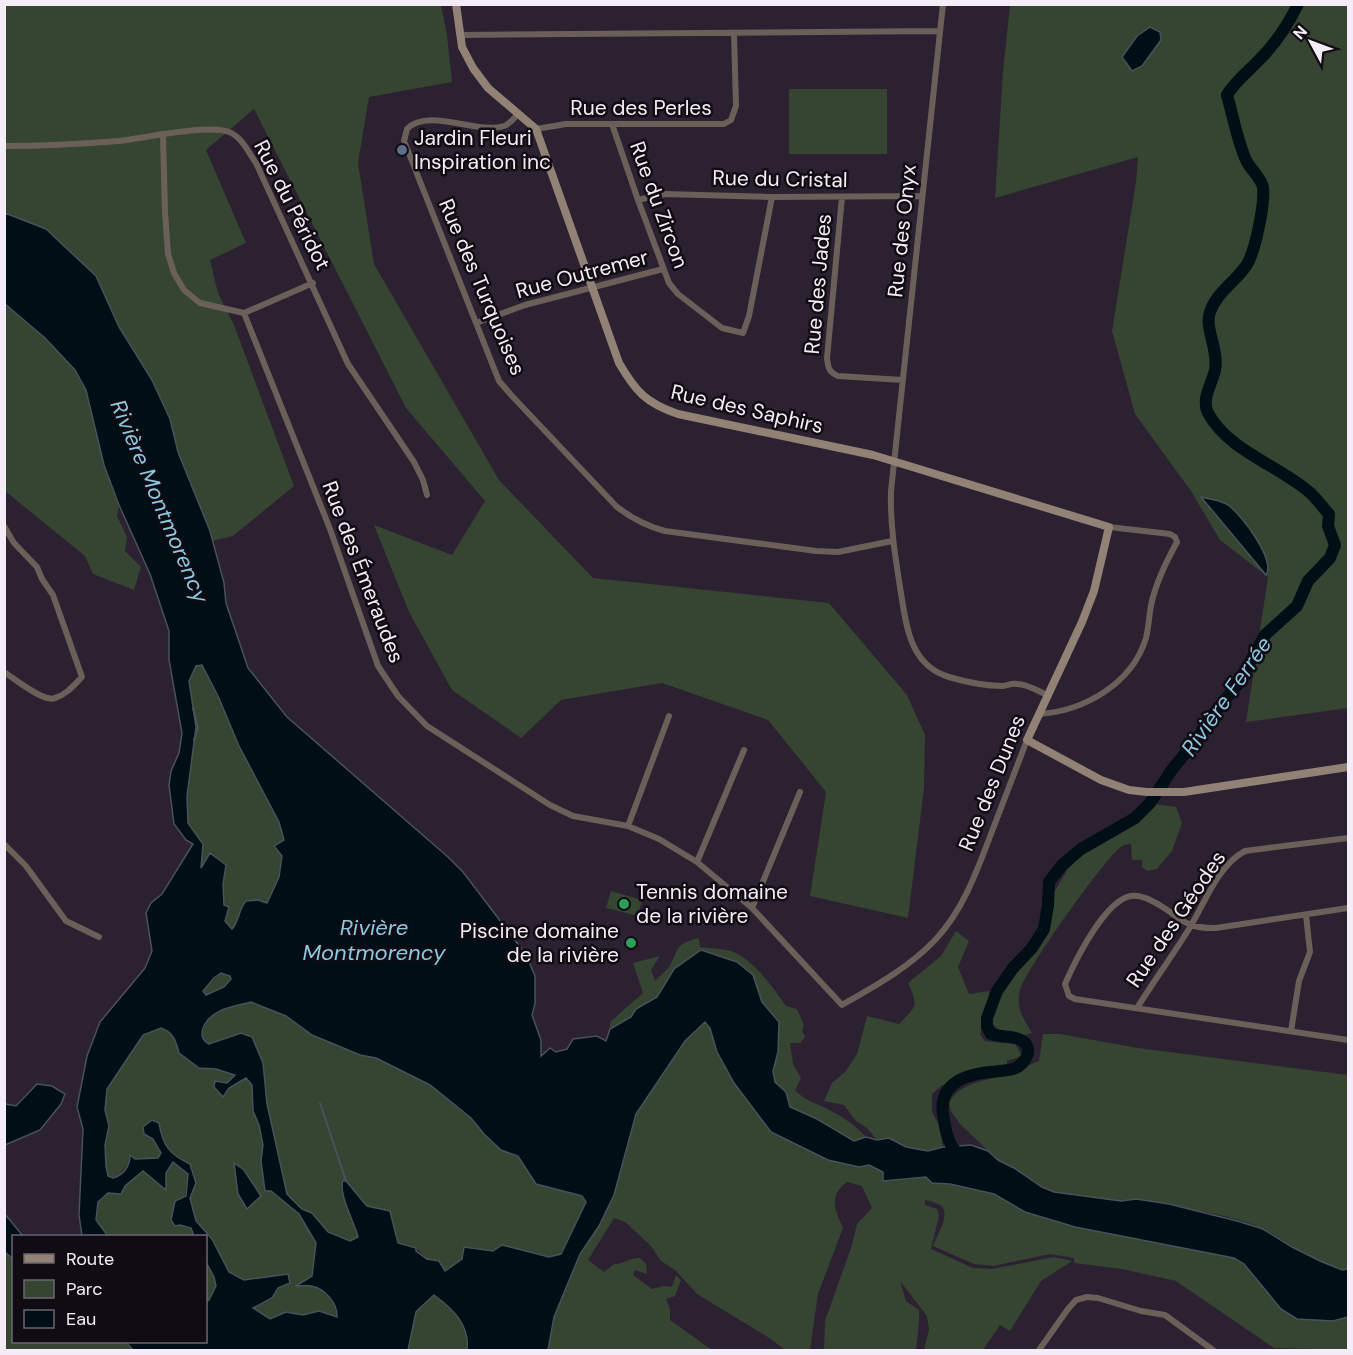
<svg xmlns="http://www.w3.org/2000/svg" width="1353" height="1355" font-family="'DM Sans',sans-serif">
<rect width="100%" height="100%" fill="#2b2131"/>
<path fill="#364432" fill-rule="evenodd" d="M 5,5 L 441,5 L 447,35 L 452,82 L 369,97 L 358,163 L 374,264 L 499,480 L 593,578 L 829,603 L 907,695 L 925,735 L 924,788 L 908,918 L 810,896 L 826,792 L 768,720 L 662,683 L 561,700 L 521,738 L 452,690 L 409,612 L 374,525 L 452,555 L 485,501 L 406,408 L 254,109 L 206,150 L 246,243 L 210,260 L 218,293 L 234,325 L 294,486 L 233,536 L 212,541 L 197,497 L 178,452 L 170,419 L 151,380 L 119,327 L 96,276 L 46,229 L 5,213 Z
M 1010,5 L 1348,5 L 1348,708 L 1246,722 L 1268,577 L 1220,540 L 1191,491 L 1135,414 L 1112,331 L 1136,182 L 1138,157 L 995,198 L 1003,72 Z
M 789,89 L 887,89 L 887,154 L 789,154 Z
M 4,304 L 45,338 L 75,370 L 86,389 L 104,465 L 119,505 L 117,516 L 127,537 L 125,551 L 141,567 L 134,590 L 93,574 L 85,556 L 5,491 L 6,439 L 4,433 Z
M 196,665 L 202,665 L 279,822 L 284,841 L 283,856 L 279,877 L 267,904 L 240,909 L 238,922 L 232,929 L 225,922 L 229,908 L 224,905 L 223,884 L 226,865 L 200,869 L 188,823 L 187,796 L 196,727 L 189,681 Z
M 1155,804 L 1176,807 L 1182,823 L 1172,851 L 1157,869 L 1147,871 L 1142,867 L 1142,860 L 1132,860 L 1131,843 C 1130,844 1123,845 1122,846 C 1105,857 1025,971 1020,990 C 1016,1010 1023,1017 1032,1033 C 1016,1038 1002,1035 991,1022 L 995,1007 L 1005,988 L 1042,938 L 1054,906 L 1054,892 L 1068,869 L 1082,855 L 1146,815 Z
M 611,891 L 642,900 L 638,916 L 606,908 Z
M 956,931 L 969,941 L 958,967 L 969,994 L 989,991 L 988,1010 L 980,1034 L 985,1041 L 1015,1044 L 1022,1056 L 1007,1061 L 1007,1065 L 981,1069 L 971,1078 L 954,1087 L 942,1085 L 932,1094 L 932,1112 L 940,1127 L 943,1147 C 930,1151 918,1151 905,1146 C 893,1141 889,1138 877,1140 L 867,1128 L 856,1121 L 844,1105 L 824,1101 L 832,1083 L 845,1072 L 857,1054 L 867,1016 L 899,1024 C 916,1006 919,1007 908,983 L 941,956 Z
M 699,938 L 700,947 C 712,949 728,948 738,954 C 757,965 773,987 786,1006 L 797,1009 L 804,1025 L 802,1031 L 805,1037 L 800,1043 L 790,1043 L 793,1064 L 801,1078 L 795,1090 C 804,1099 808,1100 819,1105 C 835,1112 854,1123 866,1137 L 854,1141 L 817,1119 L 790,1107 L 786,1092 L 775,1082 L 773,1071 L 778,1052 L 772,1013 L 762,1002 L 753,975 L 737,962 L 701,950 L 674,969 L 657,997 L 636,1009 L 631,1017 L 610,1029 L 606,1041 L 611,1021 L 643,993 L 633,963 L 660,956 L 651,970 L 655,981 C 659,976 665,972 669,967 C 680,948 674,944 699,938 Z
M 221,973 L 230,976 L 231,978 L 224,987 L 206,995 L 202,991 Z
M 251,1002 L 286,1016 L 312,1035 L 360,1055 L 376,1058 L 430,1085 L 471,1118 L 484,1134 L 501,1150 L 518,1156 L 536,1184 L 582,1196 L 586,1202 L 560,1254 L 549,1257 L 502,1245 L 493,1251 L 464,1247 L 462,1258 L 445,1272 L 439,1261 L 427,1259 L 416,1248 L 398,1243 L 390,1211 L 367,1206 L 346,1181 L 343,1180 C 338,1193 348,1205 353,1218 C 355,1224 357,1231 359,1237 L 350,1241 L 328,1232 L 312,1213 L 302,1209 L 287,1194 L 267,1104 L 263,1063 L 252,1037 L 209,1044 C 202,1040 201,1036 204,1028 C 211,1008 232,1007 251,1002 Z
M 706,1022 L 710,1028 L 717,1052 L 734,1083 L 771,1132 L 828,1160 L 859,1167 L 869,1165 L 883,1172 L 883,1181 L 926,1177 L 932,1183 L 950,1184 L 994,1194 L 1025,1212 L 1075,1227 L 1234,1258 L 1244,1264 L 1281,1309 L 1333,1321 L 1348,1317 L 1348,1350 L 1274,1348 L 1176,1281 L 1122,1269 L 1074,1263 L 1074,1258 L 1050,1254 L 993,1266 L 974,1264 L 933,1246 C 936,1237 949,1217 943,1208 C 940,1203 930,1201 925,1200 L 925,1205 L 937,1209 L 939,1216 L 931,1249 L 973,1268 L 992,1269 L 1054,1257 L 1072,1261 L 1041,1281 L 1010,1331 L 1000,1325 L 983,1350 L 924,1350 L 929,1329 L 927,1316 L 900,1281 L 906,1301 L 919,1310 L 919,1323 L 916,1350 L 824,1350 L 825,1321 L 852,1245 L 857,1224 L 872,1208 L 862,1186 L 847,1182 C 828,1196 835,1210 843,1228 L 818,1294 L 810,1350 L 785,1350 L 771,1339 L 697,1294 L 675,1270 L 661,1261 L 651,1246 L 625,1222 L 614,1218 L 588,1260 L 604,1272 L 614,1264 C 621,1265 629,1258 640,1258 L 646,1264 L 647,1274 L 635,1270 L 633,1275 L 652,1289 L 663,1286 L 672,1287 L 676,1275 L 681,1280 L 675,1296 L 666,1299 L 670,1309 L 670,1320 L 712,1350 L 548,1350 L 554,1317 L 580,1254 L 599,1226 L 614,1195 L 636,1114 L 685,1041 Z
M 161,1028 C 173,1032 176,1041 179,1053 L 199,1068 L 216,1069 L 236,1075 L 227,1084 L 222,1081 L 226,1094 L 229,1088 L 247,1078 L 252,1085 L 253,1111 L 259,1125 L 263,1145 L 261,1161 L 265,1190 L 270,1191 L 299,1214 L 316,1243 L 312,1276 L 297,1286 C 302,1286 307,1285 312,1286 C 325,1289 338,1304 337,1317 L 319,1311 L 303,1315 L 286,1312 L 270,1319 L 252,1308 L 272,1299 L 278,1288 L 290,1283 L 258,1280 L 244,1280 L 229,1272 L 212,1239 L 196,1221 L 190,1198 L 196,1183 L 190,1164 L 173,1156 L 162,1140 L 153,1138 L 161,1153 L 158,1159 C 150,1159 138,1157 132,1161 C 124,1166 123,1175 113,1178 L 108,1176 L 106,1166 L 105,1145 L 109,1126 L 105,1110 L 107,1089 L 143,1034 ZM 234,1164 L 260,1196 L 248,1209 L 238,1194 Z
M 1043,1034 L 1060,1034 L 1138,1048 L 1348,1075 L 1348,1269 C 1325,1273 1284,1238 1262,1228 C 1223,1212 1177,1208 1136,1199 L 1121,1201 L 1093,1197 L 1054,1192 L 1042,1187 L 1014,1168 L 998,1160 L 960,1124 L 951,1111 L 949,1102 C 963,1079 995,1080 1017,1071 C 1025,1068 1032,1063 1039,1061 Z
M 173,1162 L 188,1174 L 180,1225 L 191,1228 L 194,1236 L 108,1236 L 96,1220 L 98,1202 L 108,1193 L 125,1186 L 143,1170 L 166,1190 L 166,1173 Z
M 4,1252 L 13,1259 L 14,1342 L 126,1342 L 133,1350 L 5,1350 Z
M 206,1262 L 214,1277 L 216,1286 L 209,1300 L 206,1302 Z
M 434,1295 C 453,1309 470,1325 467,1350 L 408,1350 L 416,1312 Z"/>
<path fill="#000e16" stroke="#49515a" stroke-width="1.5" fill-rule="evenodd" d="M 1150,27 L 1160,32 L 1161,40 L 1142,66 L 1132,71 L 1122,57 L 1137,36 Z
M 5,213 L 46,229 L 96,276 L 119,327 L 152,380 L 170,419 L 178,452 L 210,531 L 224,583 L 226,603 L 248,668 L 287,717 L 448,857 L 463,872 L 517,943 L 526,955 L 535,976 L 535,1004 L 532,1015 L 541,1040 L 541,1056 L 550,1048 L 556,1052 L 567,1049 L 573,1039 L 597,1036 L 606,1041 L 610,1029 L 631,1017 L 636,1009 L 657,997 L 674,969 L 701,950 L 737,962 L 753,975 L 762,1002 L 779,1022 L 778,1052 L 773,1071 L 775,1082 L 786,1092 L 790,1107 L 817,1119 L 854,1141 L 866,1137 L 877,1140 L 889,1138 L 906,1147 L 928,1151 L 943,1147 L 971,1145 L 988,1151 L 998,1160 L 1014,1168 L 1042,1187 L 1054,1192 L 1121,1201 L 1136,1199 L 1169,1204 L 1237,1221 L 1263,1229 L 1292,1247 L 1320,1261 L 1342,1270 L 1348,1269 L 1348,1317 L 1333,1321 L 1297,1319 L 1281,1309 L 1244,1264 L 1234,1258 L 1075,1227 L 1025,1212 L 994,1194 L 950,1184 L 932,1183 L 926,1177 L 883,1181 L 883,1172 L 869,1165 L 859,1167 L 828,1160 L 771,1132 L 734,1083 L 717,1052 L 710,1028 L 705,1022 L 685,1041 L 636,1114 L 614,1195 L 599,1226 L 580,1254 L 554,1317 L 548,1350 L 467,1350 C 470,1325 453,1309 434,1295 L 416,1312 L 408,1350 L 133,1350 L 126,1342 L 206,1342 L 206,1302 L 209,1300 L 216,1286 L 214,1277 L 206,1262 L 206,1236 L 194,1236 L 191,1228 L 180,1225 L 175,1226 L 171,1220 L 175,1201 L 186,1196 L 188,1174 L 173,1162 L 166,1173 L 166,1190 L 143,1171 L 125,1186 L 121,1194 L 108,1193 L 98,1202 L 96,1220 L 108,1236 L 82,1236 L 79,1215 L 83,1129 L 77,1107 L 87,1056 L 100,1022 L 145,968 L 152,951 L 146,913 L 151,903 L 162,894 L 193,844 L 186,840 L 174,824 L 169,785 L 171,771 L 179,753 L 182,733 L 169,660 L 169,631 L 150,574 L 119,505 L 104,465 L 86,390 L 75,370 L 45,338 L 5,304 ZM 202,665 L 218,696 L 239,746 L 279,822 L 284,840 L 274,846 L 282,856 L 279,877 L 267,903 L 258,900 L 246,901 C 238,910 240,920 232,929 L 225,921 L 229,907 L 224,905 L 223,884 L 226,865 L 210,853 L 201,868 L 203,844 L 188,823 L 187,796 L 196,727 L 189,681 L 196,666 ZM 221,973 L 230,976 L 231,979 L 224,987 L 206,995 L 203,991 L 214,978 ZM 251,1002 L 286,1016 L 312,1035 L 360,1055 L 376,1058 L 430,1085 L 471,1118 L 484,1134 L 501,1150 L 518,1156 L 536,1184 L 582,1196 L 586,1202 L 561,1254 L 549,1257 L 502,1245 L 493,1251 L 464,1247 L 462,1259 L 445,1271 L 439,1261 L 427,1259 L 416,1251 L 416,1248 L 398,1243 L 390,1211 L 367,1206 L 346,1181 L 343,1180 C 338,1194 354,1221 358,1237 L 350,1241 L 328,1232 L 312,1213 L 302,1209 L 287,1194 L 267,1104 L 263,1063 L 252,1037 L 241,1033 L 209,1044 C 202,1040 201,1036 203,1028 C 211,1009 232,1007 251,1002 ZM 161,1028 C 173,1032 176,1041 179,1053 L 199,1068 L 216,1069 L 235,1075 L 227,1083 L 215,1081 L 214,1087 L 223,1097 L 229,1088 L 246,1078 L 252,1085 L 253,1111 L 259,1125 L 263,1145 L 261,1161 L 265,1191 L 271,1191 L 299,1214 L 316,1243 L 312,1276 L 296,1286 C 301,1286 306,1285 311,1286 C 325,1288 338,1304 337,1317 L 319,1311 L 303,1315 L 286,1312 L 270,1319 L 253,1308 L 272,1298 L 278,1288 L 290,1283 L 288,1274 L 244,1280 L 229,1272 L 212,1239 L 196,1221 L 190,1198 L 196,1183 L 190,1164 C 169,1154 163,1146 159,1123 L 152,1120 L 143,1127 L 144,1134 L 153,1139 L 161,1153 L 158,1158 L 135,1159 L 130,1155 C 130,1166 124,1175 113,1178 L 108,1176 L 106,1166 L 105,1145 L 109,1126 L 105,1110 L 107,1089 L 143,1035 Z
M 1201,497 C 1209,499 1221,500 1228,505 C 1241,514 1276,560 1266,575 Z
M 37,1084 L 52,1086 L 65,1094 L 61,1104 L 40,1130 L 5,1145 L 5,1104 L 16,1106 Z
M 234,1163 L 244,1170 L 261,1196 L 247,1209 L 238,1194 Z
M 4,1213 L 23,1236 L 14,1236 L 13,1259 L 5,1252 Z"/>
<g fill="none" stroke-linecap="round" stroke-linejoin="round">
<path stroke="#49515a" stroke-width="2" d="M 193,708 L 198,728 L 194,740
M 320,1103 L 346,1181"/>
<path stroke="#000e16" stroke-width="12" d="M 962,1156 C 949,1149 946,1133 944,1120 C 936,1086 961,1075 990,1072 C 997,1071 1006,1071 1013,1069 C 1026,1065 1036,1046 1019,1039 C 1011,1036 1000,1037 991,1034 L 987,1027 L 987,1018 L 997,991 L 1013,968 L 1032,948 L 1044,929 L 1048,905 L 1049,882 L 1062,865 L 1081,849 L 1135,818 L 1150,803 L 1171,771 L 1200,735 L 1205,724 L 1238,684 L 1265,635 L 1297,606 L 1308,581 L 1330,558 L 1335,545 L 1328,526 L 1329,514 C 1322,507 1316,497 1308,491 C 1277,465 1228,450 1208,413 C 1201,399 1212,384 1215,370 C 1219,349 1204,328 1210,312 C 1217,292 1234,283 1246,266 C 1255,253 1265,204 1263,187 C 1261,178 1250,169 1246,160 C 1237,140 1233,116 1227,95 C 1235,81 1249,71 1260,59 C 1276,43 1288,25 1298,4"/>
<path stroke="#6b6059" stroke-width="6" d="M 943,4 L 891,491 C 890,524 895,555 900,587 C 906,622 908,665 949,677 C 966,682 986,686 1003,686 C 1008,685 1013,683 1017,684 C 1027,684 1038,691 1047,695
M 460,35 L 939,31
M 518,114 C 514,118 510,124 504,126 C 479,135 428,107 407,129 L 404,141 L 499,381 L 512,396 L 617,507 C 633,519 646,526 665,531 L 816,551 L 838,552 L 892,541
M 612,124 L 638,200 L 669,283 L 678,294 L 722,328 L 743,333 L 749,316 L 772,197
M 536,129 L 566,124 L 724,124 L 731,120 L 736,106 L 734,34
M 163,135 L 165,212 L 168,254 L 174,273 L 184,290 L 200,303 L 244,313 L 313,283
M 4,146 C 43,146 81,144 119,141 C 145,138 207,124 229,132 C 242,137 248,152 256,163 L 348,364 L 414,462 L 423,480 L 427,495
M 842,197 L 827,358 C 828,368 829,372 838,376 L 903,380
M 638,200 L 664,194 L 772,197 L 922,196
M 244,313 L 330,529 L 378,666 L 398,696 L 427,726 L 550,805 L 573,816 L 628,826 L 659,839 L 697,862 L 752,908 L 842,1005 C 875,986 910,967 936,939 C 963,910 977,871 991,834 C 1003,803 1015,771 1027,740
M 476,323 L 525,305 L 663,269
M 4,526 L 14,543 L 37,567 L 42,579 L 53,595 L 82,677 C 74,685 66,695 55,698 C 44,703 15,679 4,672
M 1039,714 C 1084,711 1132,684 1146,638 C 1149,626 1149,613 1152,601 C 1157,580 1166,562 1177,542 L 1175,537 L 1170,534 L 1109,527
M 628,826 L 669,716
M 4,844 L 26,866 L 66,921 L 99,937
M 697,862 L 744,750
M 752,908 L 800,792
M 1348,908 L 1216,928 C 1179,929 1179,913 1150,900 C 1144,897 1137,895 1131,896 C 1105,900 1075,961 1065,984 L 1069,996 L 1075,999 L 1348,1040
M 1137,1008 C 1154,981 1172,956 1189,929 C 1205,903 1217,866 1245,851 L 1348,838
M 1291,1031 L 1299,981 L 1310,952 L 1306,915
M 1039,1350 L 1068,1309 L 1076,1300 L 1087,1297 L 1098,1298 L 1141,1311 L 1165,1315 L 1213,1350"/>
<path stroke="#928275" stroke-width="8" d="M 456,4 L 462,47 L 473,68 L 488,88 L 536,129 L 619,363 C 636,392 646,403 678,414 L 873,455 L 1109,527 L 1094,591 L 1082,622 L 1027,740 L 1101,780 L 1129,790 L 1147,792 L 1184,792 L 1348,767"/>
</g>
<circle fill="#5c6f8a" stroke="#110c13" stroke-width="2" cx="402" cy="150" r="6"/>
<g fill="#2e9e5b" stroke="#110c13" stroke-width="2">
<circle cx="624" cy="904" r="6"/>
<circle cx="631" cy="943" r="6"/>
</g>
<g text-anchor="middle" stroke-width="5" stroke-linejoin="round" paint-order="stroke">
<g font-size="21" fill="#f4edf8" stroke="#110c13">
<text x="641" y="115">Rue des Perles</text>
<text transform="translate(780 179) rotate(1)" y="7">Rue du Cristal</text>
<text transform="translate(292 205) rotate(63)" y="7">Rue du Péridot</text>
<text transform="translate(659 205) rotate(70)" y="7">Rue du Zircon</text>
<text transform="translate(902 231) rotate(-84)" y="7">Rue des Onyx</text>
<text transform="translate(582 274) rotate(-15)" y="7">Rue Outremer</text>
<text transform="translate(818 284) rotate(-85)" y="7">Rue des Jades</text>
<text transform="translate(482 287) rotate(67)" y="7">Rue des Turquoises</text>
<text transform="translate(747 409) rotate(13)" y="7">Rue des Saphirs</text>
<text transform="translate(363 572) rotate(69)" y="7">Rue des Émeraudes</text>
<text transform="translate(992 783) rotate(-68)" y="7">Rue des Dunes</text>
<text transform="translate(1176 919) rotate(-56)" y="7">Rue des Géodes</text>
</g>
<g font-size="21" fill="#f4edf8" stroke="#110c13" text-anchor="start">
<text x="414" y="145">Jardin Fleuri<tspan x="414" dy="24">Inspiration inc</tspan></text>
<text x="636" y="899">Tennis domaine<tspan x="636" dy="24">de la rivière</tspan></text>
<text x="619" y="938" text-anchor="end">Piscine domaine<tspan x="619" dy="24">de la rivière</tspan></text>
</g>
<g font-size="22" font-style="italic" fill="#8dc8e1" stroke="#110c13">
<text transform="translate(160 501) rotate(67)" y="8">Rivière Montmorency</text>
<text transform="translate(1226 696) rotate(-55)" y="8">Rivière Ferrée</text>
<text x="374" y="935">Rivière<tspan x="374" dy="25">Montmorency</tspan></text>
</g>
</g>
<rect width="1353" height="1355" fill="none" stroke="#f4edf8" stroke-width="12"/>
<rect x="12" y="1235" width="195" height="108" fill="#110c13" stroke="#6c666f" stroke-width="1.5"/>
<rect x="24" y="1254" width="30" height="9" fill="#928275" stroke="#6c666f" stroke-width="1.5"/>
<text x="66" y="1265" font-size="18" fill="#f4edf8">Route</text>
<rect x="24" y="1280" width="30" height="18" fill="#364432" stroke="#6c666f" stroke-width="1.5"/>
<text x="66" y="1295" font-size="18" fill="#f4edf8">Parc</text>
<rect x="24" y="1310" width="30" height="18" fill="#000e16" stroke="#6c666f" stroke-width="1.5"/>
<text x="66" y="1325" font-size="18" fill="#f4edf8">Eau</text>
<g transform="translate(1311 42) rotate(311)" stroke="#110c13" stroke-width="4.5" paint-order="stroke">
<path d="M0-4.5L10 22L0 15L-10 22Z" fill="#f4edf8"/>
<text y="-9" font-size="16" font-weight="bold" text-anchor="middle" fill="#f4edf8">N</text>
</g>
</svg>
